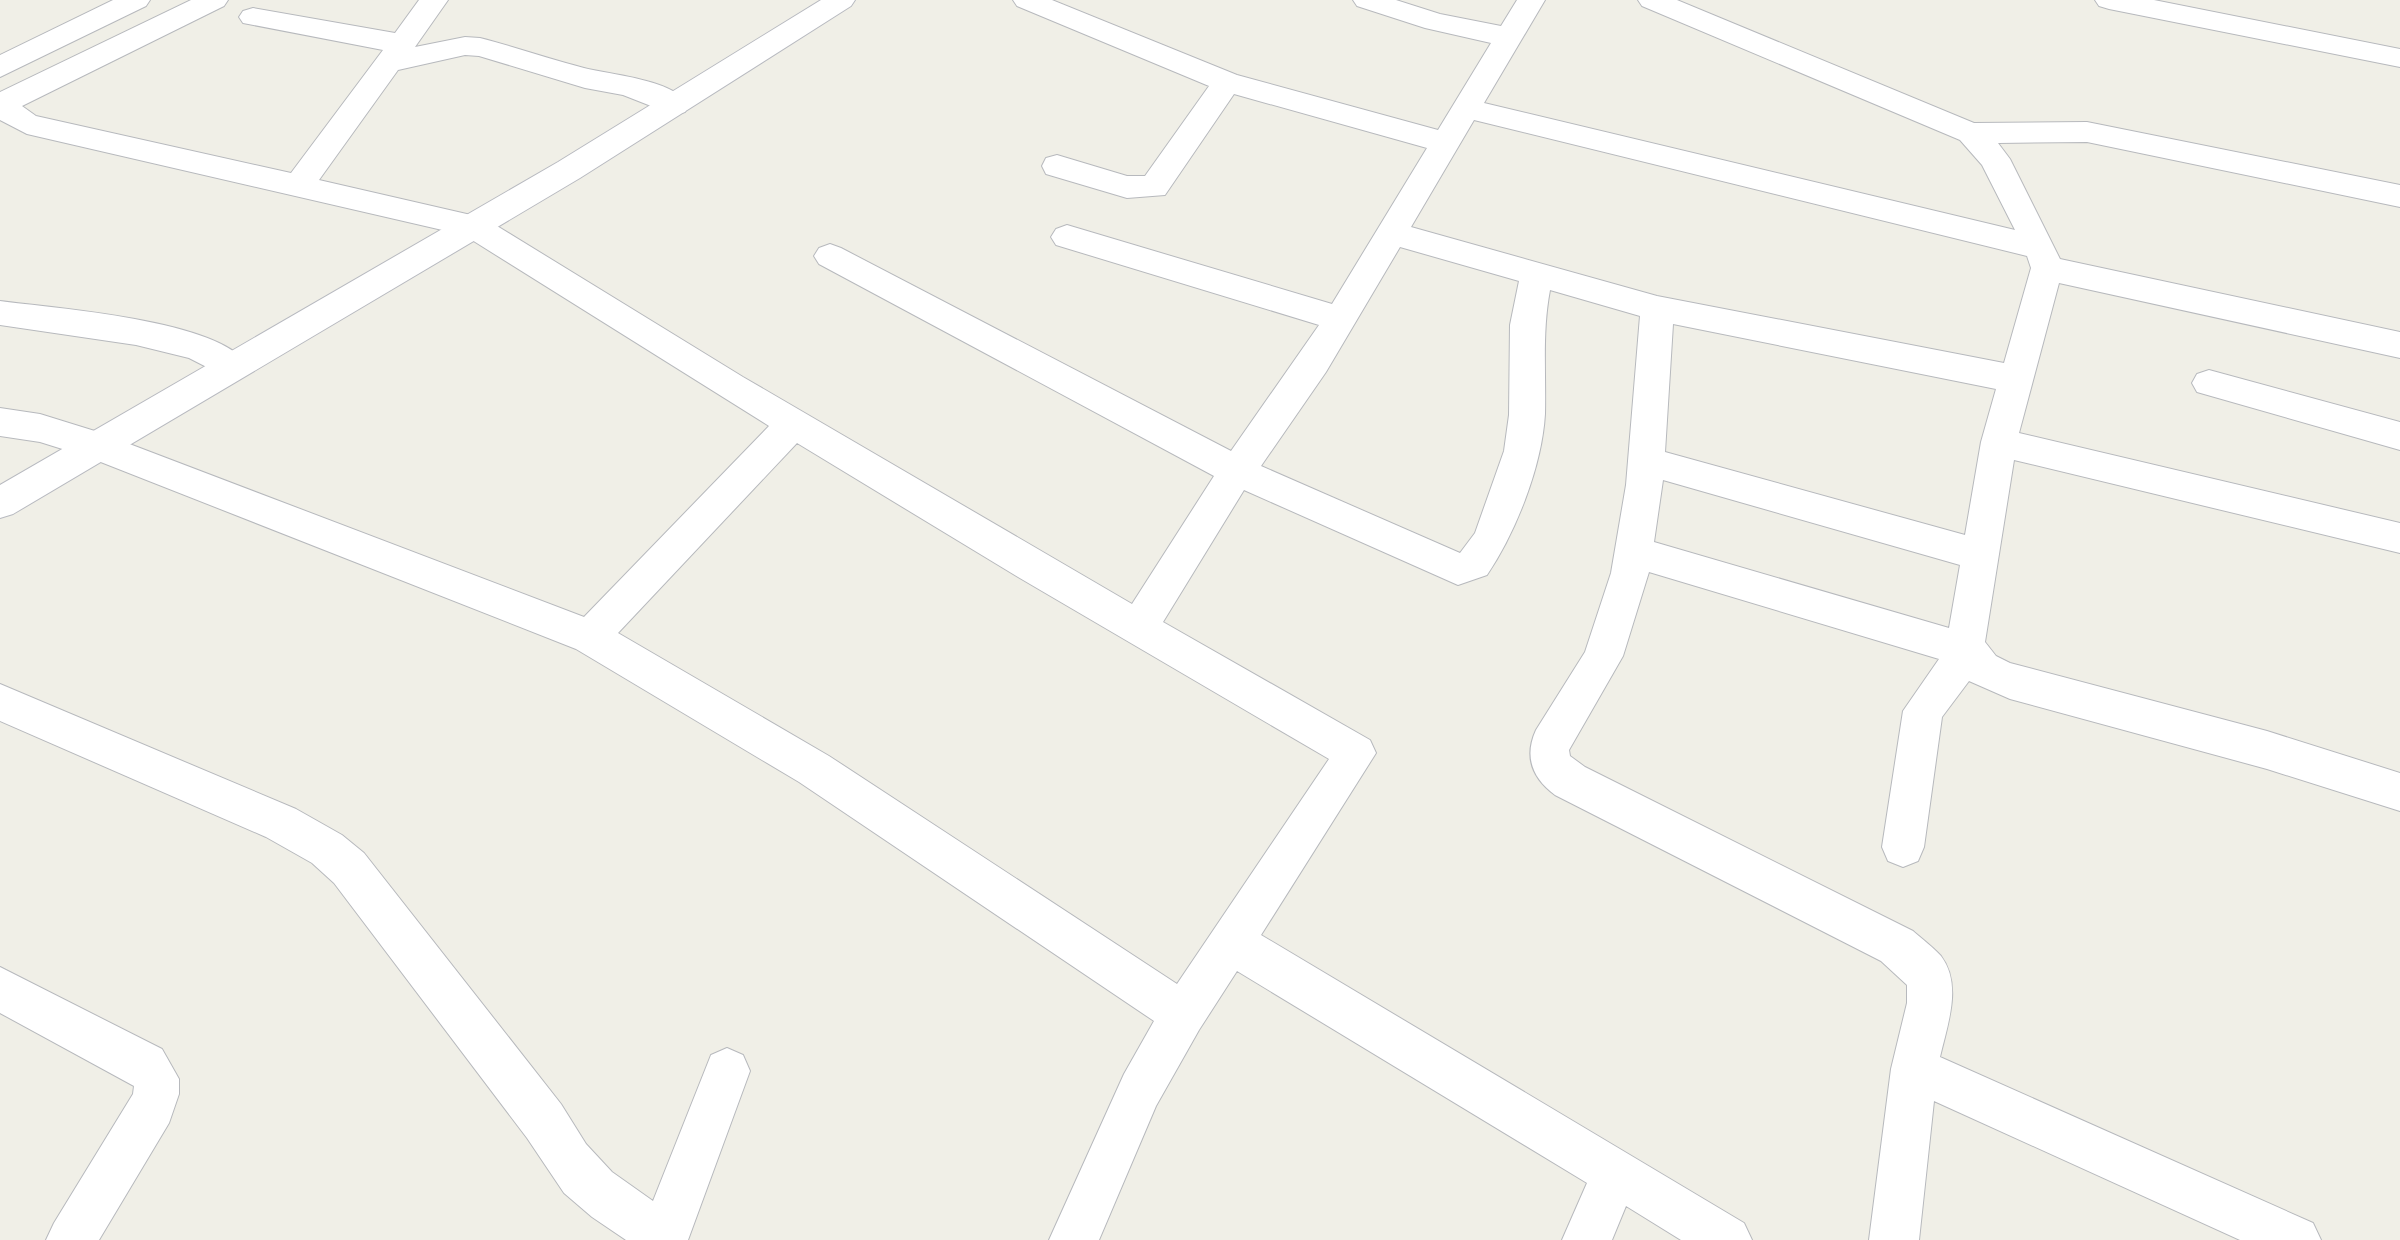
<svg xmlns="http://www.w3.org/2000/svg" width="2400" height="1240" font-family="'DM Sans',sans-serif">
<rect width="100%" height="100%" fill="#f0efe7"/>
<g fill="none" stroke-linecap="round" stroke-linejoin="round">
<defs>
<path id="street" d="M 113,0 L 150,0 L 146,6 L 0,77 L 0,55 Z
M 191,0 L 228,0 L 224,6 L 22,106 L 36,116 L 291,173 L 383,50 L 243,23 L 239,17 L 243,11 L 253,8 L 395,33 L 419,0 L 448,0 L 415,47 L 465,37 L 480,38 C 515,47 549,59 584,68 C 611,75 673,79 689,105 L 685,112 L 674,115 L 623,95 L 585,88 L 479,56 L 465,55 L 398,70 L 319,180 L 484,218 L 743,377 L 1132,604 L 1214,476 L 819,264 L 814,256 L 819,248 L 830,244 L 841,248 L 1231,451 L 1319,325 L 1056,245 L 1051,237 L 1056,229 L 1067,225 L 1332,304 L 1427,148 L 1234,94 L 1165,195 L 1127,198 L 1046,174 L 1042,166 L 1046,158 L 1057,155 L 1127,176 L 1145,176 L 1209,86 L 1017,6 L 1013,0 L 1052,0 L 1237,75 L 1438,130 L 1491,43 L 1425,28 L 1357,6 L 1353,0 L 1396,0 L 1440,14 L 1501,26 L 1517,0 L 1545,0 L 1484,103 L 2015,230 L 1982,165 L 1960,140 L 1642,6 L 1638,0 L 1677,0 L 1974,123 L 2087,122 L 2400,185 L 2400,207 L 2087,142 L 1998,143 L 2010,159 L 2060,259 L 2400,332 L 2400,358 L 2059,283 L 2019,433 L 2400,523 L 2400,553 L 2014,460 L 1985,642 L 1996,656 L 2010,663 L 2267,731 L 2400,773 L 2400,811 L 2267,769 L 2010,699 L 1969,681 L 1942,717 L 1924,847 L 1918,861 L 1903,867 L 1888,861 L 1882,847 L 1903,711 L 1939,659 L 1649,572 L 1623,656 L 1569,750 L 1570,756 L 1585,767 L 1913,931 C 1922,939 1933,947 1941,956 C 1963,985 1947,1026 1940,1057 L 2313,1223 L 2321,1240 L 2240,1240 L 1934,1101 L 1919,1240 L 1869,1240 L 1891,1069 L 1907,1003 L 1907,985 L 1881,961 L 1555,795 C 1532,778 1524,756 1536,730 L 1585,652 L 1611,573 L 1626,485 L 1640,316 L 1550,290 C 1542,332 1546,372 1545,414 C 1542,466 1516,532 1487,575 L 1458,585 L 1244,490 L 1163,622 L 1370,740 L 1376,753 L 1261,935 L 1744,1223 L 1752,1240 L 1681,1240 L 1626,1206 L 1612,1240 L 1562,1240 L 1587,1183 L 1237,971 L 1199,1030 L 1156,1106 L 1099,1240 L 1049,1240 L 1124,1074 L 1154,1021 L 799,782 L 576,649 L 88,457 L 40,442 L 0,436 L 0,408 L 40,414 L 98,432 L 584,617 L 769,426 L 464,235 L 27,134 L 0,120 L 0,92 ZM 1474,120 L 2027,256 L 2031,268 L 2004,363 L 1657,296 L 1411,227 ZM 1400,247 L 1519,281 L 1510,325 L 1509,415 L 1504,451 L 1475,533 L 1460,553 L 1261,466 L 1326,372 ZM 1673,324 L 1996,389 L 1981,442 L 1965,535 L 1665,452 ZM 797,443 L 1018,577 L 1329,759 L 1177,984 L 829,756 L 618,633 ZM 1663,480 L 1960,565 L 1949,628 L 1654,542 Z
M 2095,0 L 2154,0 L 2400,49 L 2400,67 L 2109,9 L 2099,6 Z
M 0,301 C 53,308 224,320 249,367 L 244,376 L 232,380 L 189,358 L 136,345 L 0,325 Z
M 2209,370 L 2400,422 L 2400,450 L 2197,392 L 2192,383 L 2197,374 Z
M 0,684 L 296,809 L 342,835 L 364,853 L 561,1104 L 586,1144 L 612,1172 L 653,1201 L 711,1055 L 727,1048 L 743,1055 L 750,1071 L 688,1240 L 626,1240 L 592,1217 L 564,1193 L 527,1138 L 334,883 L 312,863 L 266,837 L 0,721 Z
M 0,967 L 162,1049 L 179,1079 L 179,1094 L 169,1123 L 99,1240 L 46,1240 L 54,1223 L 133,1094 L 134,1086 L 0,1013 Z"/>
<path id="secondary" d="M 821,0 L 855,0 L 851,6 L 580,178 L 13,514 L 0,518 L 0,485 L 558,162 Z"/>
</defs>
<use href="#street" stroke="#b7b9bd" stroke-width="2"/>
<use href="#secondary" stroke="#b8bac0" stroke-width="2"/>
<use href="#street" fill="#fff" fill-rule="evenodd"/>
<use href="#secondary" fill="#fff" fill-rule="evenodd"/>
</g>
</svg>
